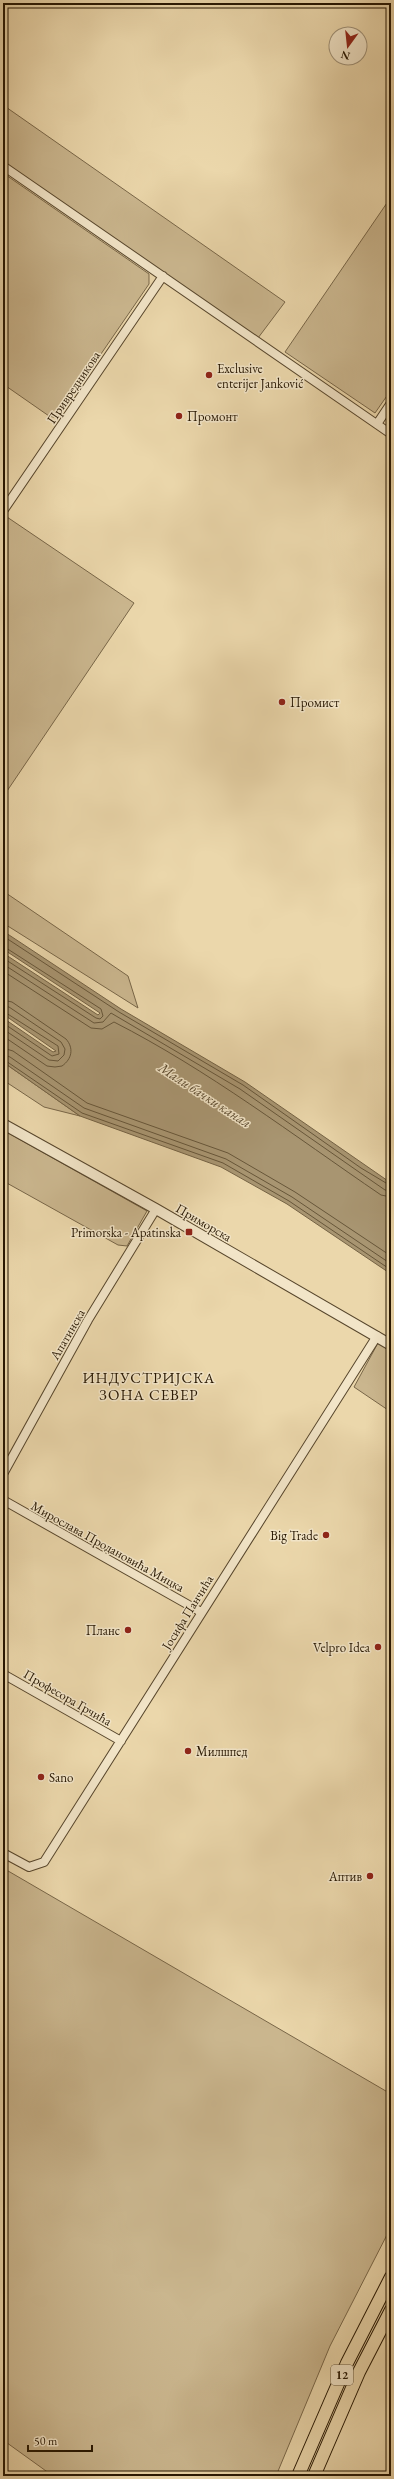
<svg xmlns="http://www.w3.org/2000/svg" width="394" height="2479" font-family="'EB Garamond',serif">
<rect width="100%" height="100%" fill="#ebd7ab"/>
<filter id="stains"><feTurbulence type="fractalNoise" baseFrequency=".005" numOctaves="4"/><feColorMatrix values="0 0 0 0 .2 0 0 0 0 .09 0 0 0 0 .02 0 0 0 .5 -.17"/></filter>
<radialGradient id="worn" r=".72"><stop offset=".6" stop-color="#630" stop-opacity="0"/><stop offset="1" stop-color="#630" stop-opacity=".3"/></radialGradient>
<path fill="#cab68e" stroke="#786648" d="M 3,105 L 285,302 L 258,338 L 3,166 Z
M 3,173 L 149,274 L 149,284 L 57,418 L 49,416 L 3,384 Z
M 391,197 L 391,390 L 375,413 L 285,352 Z
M 7,517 L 134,603 L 3,797 L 3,523 Z
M 3,891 L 128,976 L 138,1008 L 3,923 Z
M 3,1062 L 80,1116 L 44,1107 L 3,1080 Z
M 3,1130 L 147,1211 L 127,1246 L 118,1245 L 5,1182 L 6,1171 L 3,1170 Z
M 378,1343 L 391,1351 L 391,1412 L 354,1387 Z
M 3,1868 L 391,2094 L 391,2227 L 330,2346 L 276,2476 L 53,2476 L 3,2440 Z"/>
<path fill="#a89571" stroke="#746244" d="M 3,931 L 121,1009 L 245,1082 L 391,1183 L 391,1274 L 287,1204 L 221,1167 L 80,1116 L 3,1062 L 3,1018 L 53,1052 L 56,1051 L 3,1014 L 3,953 L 98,1015 L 100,1013 L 3,949 Z"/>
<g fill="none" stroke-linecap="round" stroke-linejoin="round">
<path stroke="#675639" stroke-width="1" d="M 3,936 L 119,1012 L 243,1085 L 361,1168 L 391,1186
M 3,946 L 101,1009 L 103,1016 L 100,1019 L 96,1018 L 3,958
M 3,964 L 94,1023 L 103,1022 L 111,1013 L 240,1089 L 359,1172 L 385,1190 L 391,1191
M 3,971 L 91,1028 L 102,1029 L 114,1022 C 208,1070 293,1135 381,1195 L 391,1197
M 3,1000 L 12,1002 L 66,1039 C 74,1048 72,1059 62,1066 L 55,1067 L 47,1066 L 3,1036
M 3,1006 L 9,1007 L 61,1042 L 65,1049 L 64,1055 L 58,1061 L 49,1060 L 3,1029
M 3,1011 L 58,1046 L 59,1054 L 52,1056 L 3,1023
M 3,1048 L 13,1051 L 87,1103 L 228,1153 L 295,1192 L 391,1256
M 3,1054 L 10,1057 L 84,1108 L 226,1159 L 292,1197 L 391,1264
M 3,1059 L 82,1113 L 223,1163 L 289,1201 L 391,1270"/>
<defs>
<path id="minor" d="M 3,166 L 391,434
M 377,424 L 391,403
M 3,511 L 163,276
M 3,1474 L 88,1320 L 156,1209
M 3,1500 L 201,1612
M 3,1674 L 121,1741
M 3,1853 L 29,1867 L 44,1862 L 377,1336"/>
<path id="tertiary" d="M 3,1124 L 156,1209 L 391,1345"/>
<path id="primary" d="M 298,2476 L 347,2363 L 391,2277
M 314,2476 L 359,2372 L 391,2310"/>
</defs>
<use href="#minor" stroke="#57462c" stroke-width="10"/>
<use href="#tertiary" stroke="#57462c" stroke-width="12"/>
<use href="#primary" stroke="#261601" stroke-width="14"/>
<use href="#minor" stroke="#f2e5c8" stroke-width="8"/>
<use href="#tertiary" stroke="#f2e5c8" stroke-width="10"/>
<use href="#primary" stroke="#ebd7ab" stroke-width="12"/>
</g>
<g fill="#8f2418" stroke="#f2e5c8" stroke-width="1.5">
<circle cx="209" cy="375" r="4"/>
<circle cx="179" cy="416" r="4"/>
<circle cx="282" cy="702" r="4"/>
<rect x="185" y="1228" width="8" height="8" rx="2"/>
<circle cx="326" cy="1535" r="4"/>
<circle cx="128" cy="1630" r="4"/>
<circle cx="378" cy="1647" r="4"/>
<circle cx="188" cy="1751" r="4"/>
<circle cx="41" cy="1777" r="4"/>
<circle cx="370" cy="1876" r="4"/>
</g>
<g text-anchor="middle" stroke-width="3" stroke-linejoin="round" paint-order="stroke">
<rect fill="#f2e5c8" stroke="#63543d" stroke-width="1" x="331" y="2365" width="22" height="20" rx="3"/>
<g font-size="12" font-weight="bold" fill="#261601">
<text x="342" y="2379">12</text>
</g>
<g font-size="13" fill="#261601" stroke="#f2e5c8" text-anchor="start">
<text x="217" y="373">Exclusive<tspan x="217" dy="15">enterijer Janković</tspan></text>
<text x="187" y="421">Промонт</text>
<text x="290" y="707">Промист</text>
<text x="181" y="1237" text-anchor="end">Primorska - Apatinska</text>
<text x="318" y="1540" text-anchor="end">Big Trade</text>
<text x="120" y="1635" text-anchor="end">Планс</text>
<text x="370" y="1652" text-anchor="end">Velpro Idea</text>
<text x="196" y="1756">Милшпед</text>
<text x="49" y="1782">Sano</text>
<text x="362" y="1881" text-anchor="end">Аптив</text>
</g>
<g font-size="13" fill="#261601" stroke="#f2e5c8">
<text transform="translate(73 387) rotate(-56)" y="5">Привредникова</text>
<text transform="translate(204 1222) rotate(30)" y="5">Приморска</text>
<text transform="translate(67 1334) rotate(-60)" y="5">Апатинска</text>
<text transform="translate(108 1546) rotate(29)" y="5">Мирослава Продановића Мицка</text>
<text transform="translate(187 1612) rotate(-58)" y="5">Јосифа Панчића</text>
<text transform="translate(68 1697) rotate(30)" y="5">Професора Грчића</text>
</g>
<g font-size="14" font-style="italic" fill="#5a492e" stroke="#f2e5c8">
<text transform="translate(205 1095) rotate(33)" y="5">Мали бачки канал</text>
</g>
<g font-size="15" letter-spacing="1" fill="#261601" stroke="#f2e5c8">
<text x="149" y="1383">ИНДУСТРИЈСКА<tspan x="149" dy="17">ЗОНА СЕВЕР</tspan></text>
</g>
</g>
<rect width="394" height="2479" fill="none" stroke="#ebd7ab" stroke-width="16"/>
<rect x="4" y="4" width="386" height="2471" fill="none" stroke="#261601" stroke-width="2"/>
<rect x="8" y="8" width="378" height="2463" fill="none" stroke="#261601"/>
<g transform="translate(348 46) rotate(195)"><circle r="19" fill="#f2e5c8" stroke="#a09278"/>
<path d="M0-3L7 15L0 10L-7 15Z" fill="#8f2418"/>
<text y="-6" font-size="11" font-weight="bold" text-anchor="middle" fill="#261601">N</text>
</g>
<path d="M28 2445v6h64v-6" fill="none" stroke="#261601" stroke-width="2"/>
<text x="34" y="2445" font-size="12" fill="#261601" stroke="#f2e5c8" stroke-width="3" paint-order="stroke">50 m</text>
<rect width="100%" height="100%" filter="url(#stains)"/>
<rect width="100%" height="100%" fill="url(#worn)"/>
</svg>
